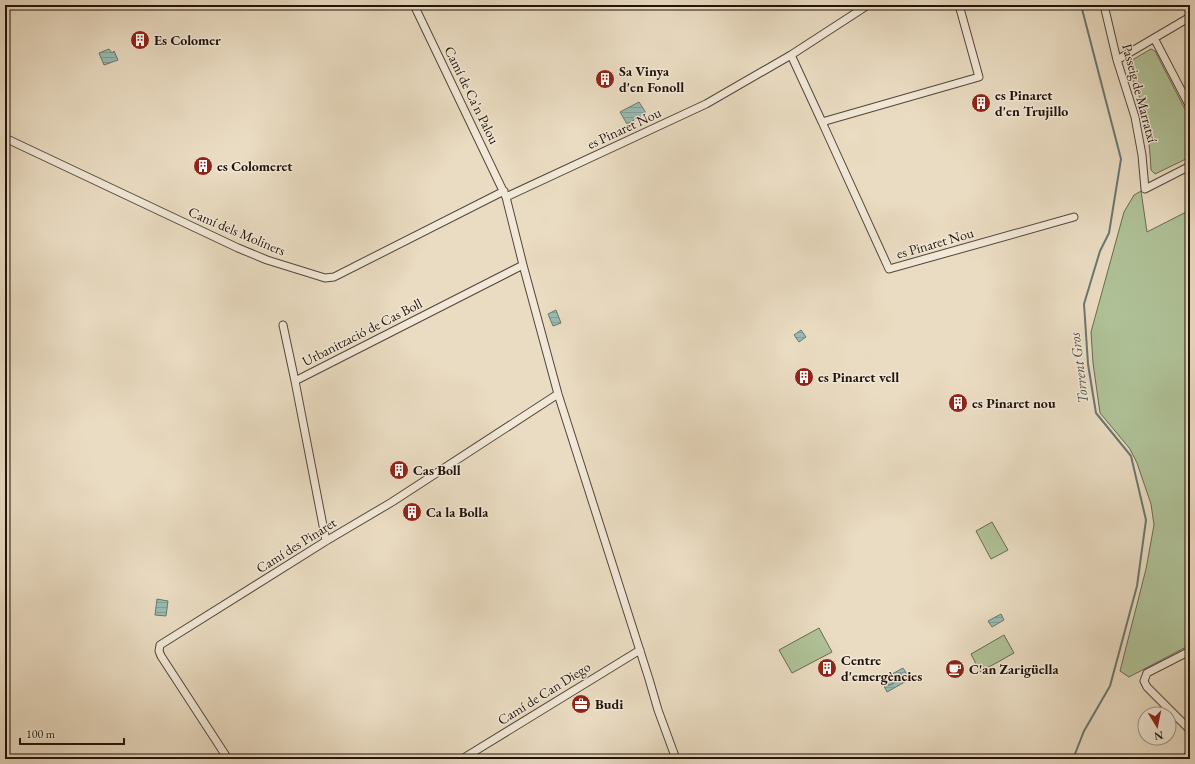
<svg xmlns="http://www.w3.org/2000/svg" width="1195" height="764" font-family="'EB Garamond',serif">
<defs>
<pattern id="water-rules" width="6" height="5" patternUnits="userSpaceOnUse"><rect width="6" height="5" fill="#98bcb3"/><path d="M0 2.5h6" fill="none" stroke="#83a199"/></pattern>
</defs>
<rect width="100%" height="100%" fill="#eadcc2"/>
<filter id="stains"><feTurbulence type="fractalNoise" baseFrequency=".005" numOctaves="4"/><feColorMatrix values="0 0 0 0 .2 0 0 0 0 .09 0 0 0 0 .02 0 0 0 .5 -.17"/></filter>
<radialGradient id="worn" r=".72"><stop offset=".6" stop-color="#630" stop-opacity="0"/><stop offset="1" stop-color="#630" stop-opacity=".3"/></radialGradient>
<path fill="#b0c298" stroke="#686a52" d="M 1151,49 L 1155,51 L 1190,119 L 1190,157 L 1155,174 L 1151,170 C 1150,144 1146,117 1138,92 C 1134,83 1129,73 1127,63 Z
M 1141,191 L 1147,232 L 1190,210 L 1190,645 L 1129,677 L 1120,671 L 1146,569 L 1154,525 L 1151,504 L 1137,463 L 1130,449 L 1100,413 L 1093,363 L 1091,332 L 1124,212 L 1134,195 Z
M 992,522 L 1008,550 L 991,559 L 976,531 Z
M 819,628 L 832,652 L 792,673 L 779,650 Z
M 1004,635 L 1014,653 L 980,672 L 971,654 Z"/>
<path fill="url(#water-rules)" stroke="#687870" d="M 109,49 L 112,53 L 114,51 L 118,60 L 104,65 L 99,53 Z
M 639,102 L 646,113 L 627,124 L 620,112 Z
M 556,310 L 561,323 L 553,326 L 548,314 Z
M 801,330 L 806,337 L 799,342 L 794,335 Z
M 157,599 L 168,601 L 166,616 L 155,615 Z
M 1001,614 L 1004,620 L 992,627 L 988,621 Z
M 903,668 L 910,679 L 887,692 L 881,680 Z"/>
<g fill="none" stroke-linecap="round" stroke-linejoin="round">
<path stroke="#5c685f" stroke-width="1" d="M 901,674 L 903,676 L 903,678 L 890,685 L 888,685 L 887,681 Z"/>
<path stroke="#687870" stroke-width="2" d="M 1073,759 L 1084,731 L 1110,686 L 1137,586 L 1146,520 L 1131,456 L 1096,413 L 1088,364 L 1084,304 L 1100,251 L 1109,233 L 1121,159 L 1081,5"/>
<defs>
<path id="street" d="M 414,5 L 506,197 L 523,265 L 558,394 L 649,679 L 658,710 L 676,759
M 1104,5 L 1117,60 L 1135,117 L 1142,155 L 1145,189 L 1190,166
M 1154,38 L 1190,107
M 791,55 L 822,122 L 979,77 L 959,5
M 1117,60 L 1190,17
M 822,122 L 889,269 L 1074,217
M 5,138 L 238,248 L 267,260 L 325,278 L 334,277 L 504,191
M 506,197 L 706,104 L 791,55 L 868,5
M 283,325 L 295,381
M 326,541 L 295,381 L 523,265
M 1190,651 L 1147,673 L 1144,681 L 1147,687 L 1190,730
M 228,759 L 161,656 L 159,651 L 160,645 L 326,541 L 392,502 L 558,394
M 462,759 L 640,650
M 1185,759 L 1190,754"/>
</defs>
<use href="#street" stroke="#534539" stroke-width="9"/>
<use href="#street" stroke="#f1e8d7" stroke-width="7"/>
</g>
<defs>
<symbol id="building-disc" viewBox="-11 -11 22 22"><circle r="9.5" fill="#8f2418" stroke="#f1e8d7"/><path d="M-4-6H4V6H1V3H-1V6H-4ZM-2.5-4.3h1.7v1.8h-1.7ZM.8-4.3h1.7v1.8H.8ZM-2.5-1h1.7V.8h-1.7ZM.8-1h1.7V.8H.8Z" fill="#fff"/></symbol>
<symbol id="cafe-disc" viewBox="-11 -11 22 22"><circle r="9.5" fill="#8f2418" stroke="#f1e8d7"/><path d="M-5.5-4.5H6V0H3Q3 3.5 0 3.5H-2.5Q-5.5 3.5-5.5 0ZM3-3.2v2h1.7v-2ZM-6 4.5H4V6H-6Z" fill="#fff"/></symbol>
<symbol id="office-disc" viewBox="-11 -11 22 22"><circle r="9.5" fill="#8f2418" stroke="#f1e8d7"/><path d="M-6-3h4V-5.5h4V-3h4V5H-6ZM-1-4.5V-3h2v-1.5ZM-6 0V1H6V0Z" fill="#fff"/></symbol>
</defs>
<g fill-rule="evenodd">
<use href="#building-disc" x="129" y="29" width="22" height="22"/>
<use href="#building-disc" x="594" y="68" width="22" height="22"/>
<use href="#building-disc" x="970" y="92" width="22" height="22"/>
<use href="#building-disc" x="192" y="155" width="22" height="22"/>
<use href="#building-disc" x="793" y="366" width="22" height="22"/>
<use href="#building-disc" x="947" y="392" width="22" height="22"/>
<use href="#building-disc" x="388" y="459" width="22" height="22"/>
<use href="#building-disc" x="401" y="501" width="22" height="22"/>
<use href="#building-disc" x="816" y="657" width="22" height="22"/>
<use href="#cafe-disc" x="944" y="658" width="22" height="22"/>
<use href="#office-disc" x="570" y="693" width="22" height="22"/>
</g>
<g text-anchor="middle" stroke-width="3" stroke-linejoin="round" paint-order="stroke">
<g font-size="14" font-weight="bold" fill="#21130b" stroke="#f1e8d7" text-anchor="start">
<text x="154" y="45">Es Colomer</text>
<text x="619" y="76">Sa Vinya<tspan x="619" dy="16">d'en Fonoll</tspan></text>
<text x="995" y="100">es Pinaret<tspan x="995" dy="16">d'en Trujillo</tspan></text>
<text x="217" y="171">es Colomeret</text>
<text x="818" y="382">es Pinaret vell</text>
<text x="972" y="408">es Pinaret nou</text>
<text x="413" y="475">Cas Boll</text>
<text x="426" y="517">Ca la Bolla</text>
<text x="841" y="665">Centre<tspan x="841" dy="16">d'emergències</tspan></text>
<text x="969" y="674">C'an Zarigüella</text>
<text x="595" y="709">Budi</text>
</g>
<g font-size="14" fill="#21130b" stroke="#f1e8d7">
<text transform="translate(1140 93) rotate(75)" y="5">Passeig de Marratxí</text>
<text transform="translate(472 95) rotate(64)" y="5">Camí de Ca'n Palou</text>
<text transform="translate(624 128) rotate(-25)" y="5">es Pinaret Nou</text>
<text transform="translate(237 231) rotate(23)" y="5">Camí dels Moliners</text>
<text transform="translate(935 243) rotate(-16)" y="5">es Pinaret Nou</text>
<text transform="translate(362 332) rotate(-27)" y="5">Urbanització de Cas Boll</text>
<text transform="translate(296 545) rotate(-32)" y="5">Camí des Pinaret</text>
<text transform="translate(544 693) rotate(-32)" y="5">Camí de Can Diego</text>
</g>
<g font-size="15" font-style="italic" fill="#4b4e46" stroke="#f1e8d7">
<text transform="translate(1079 368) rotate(-97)" y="5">Torrent Gros</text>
</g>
</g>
<rect width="1195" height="764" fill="none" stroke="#eadcc2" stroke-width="20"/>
<rect x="6" y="6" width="1183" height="752" fill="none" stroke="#21130b" stroke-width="2"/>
<rect x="10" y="10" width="1175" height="744" fill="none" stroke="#21130b"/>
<g transform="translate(1157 726) rotate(170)"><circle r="19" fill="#f1e8d7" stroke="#9e9385"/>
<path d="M0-3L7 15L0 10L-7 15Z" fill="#8f2418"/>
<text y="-6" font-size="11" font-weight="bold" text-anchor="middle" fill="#21130b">N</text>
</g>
<path d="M20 738v6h104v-6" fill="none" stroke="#21130b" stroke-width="2"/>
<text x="26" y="738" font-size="12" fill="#21130b" stroke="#f1e8d7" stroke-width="3" paint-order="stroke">100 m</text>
<rect width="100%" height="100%" filter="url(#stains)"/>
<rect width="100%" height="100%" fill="url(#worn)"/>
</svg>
